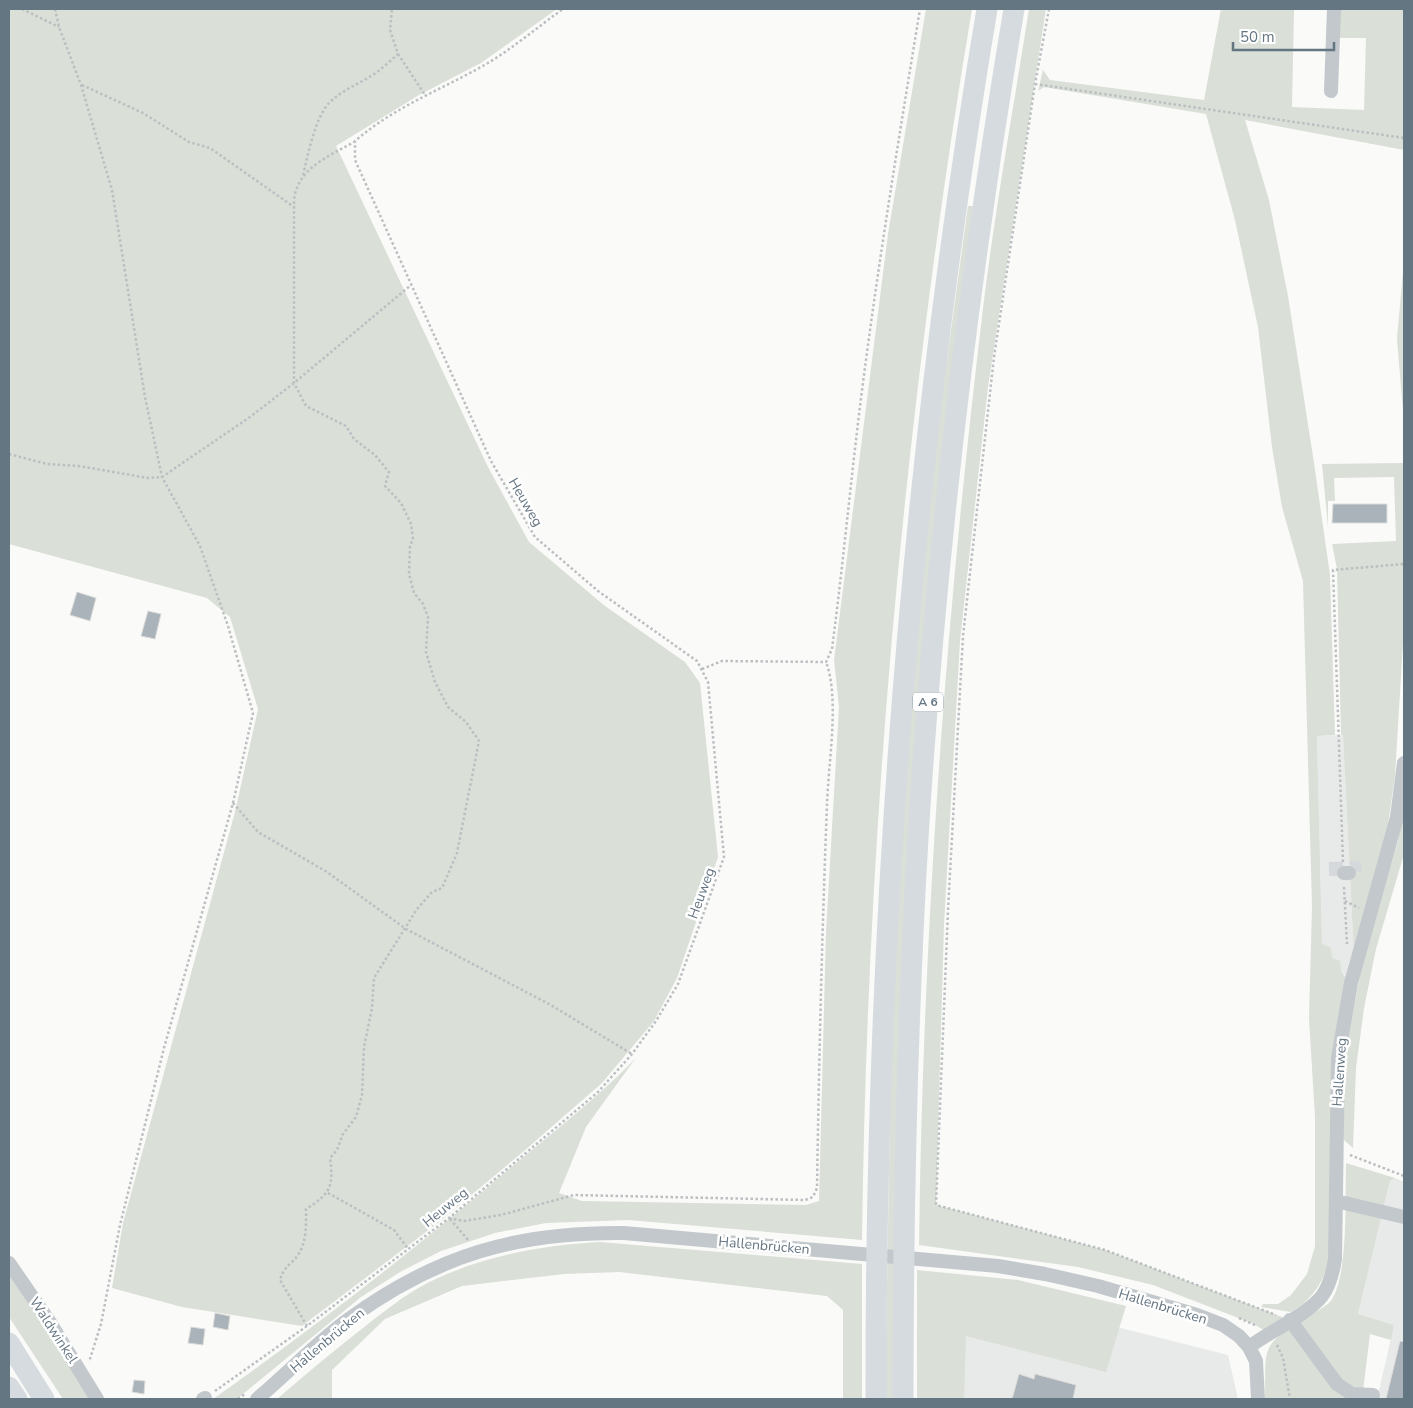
<svg xmlns="http://www.w3.org/2000/svg" width="1413" height="1408" font-family="'Nunito Sans',sans-serif">
<rect width="100%" height="100%" fill="#fafaf8"/>
<path fill="#e8e9e9" d="M 1343,735 L 1354,956 L 1347,980 L 1344,974 L 1322,945 L 1317,736 Z
M 1395,1178 L 1404,1182 L 1404,1399 L 1377,1399 L 1394,1325 L 1358,1314 L 1390,1181 Z
M 949,1304 L 1121,1328 L 1228,1355 L 1238,1399 L 953,1399 Z"/>
<path fill="#dadfd7" d="M 9,9 L 557,9 L 481,63 L 419,95 L 336,146 L 488,467 L 529,542 L 605,606 L 685,662 L 700,683 L 718,857 L 677,978 L 654,1021 L 602,1083 L 524,1151 L 439,1222 L 302,1326 L 182,1307 L 112,1288 L 123,1223 L 235,812 L 258,709 L 230,617 L 207,598 L 9,544 Z
M 926,9 L 972,9 C 904,415 867,828 862,1240 L 628,1220 L 546,1223 L 495,1233 L 441,1251 L 400,1272 L 361,1297 L 237,1399 L 213,1399 C 315,1327 414,1250 509,1169 C 552,1133 596,1099 635,1059 L 586,1127 L 559,1193 L 582,1201 L 806,1205 L 819,1201 L 826,932 L 839,707 L 834,660 L 888,234 Z
M 1029,9 L 1046,9 L 988,387 L 960,641 L 944,925 L 936,1205 L 1105,1250 L 1290,1320 L 1268,1333 L 1254,1324 L 1153,1285 L 1078,1267 L 919,1245 C 923,935 945,625 982,317 C 994,214 1013,111 1029,9 Z
M 1221,9 L 1294,9 L 1292,107 L 1364,110 L 1366,38 L 1339,38 L 1340,9 L 1404,9 L 1404,150 L 1245,120 L 1269,200 L 1288,296 L 1314,463 L 1330,575 L 1335,735 L 1317,736 L 1322,944 L 1331,948 L 1332,958 L 1340,961 L 1341,970 L 1347,980 L 1330,1258 C 1323,1283 1313,1299 1291,1312 L 1261,1307 L 1263,1304 L 1278,1304 L 1291,1295 L 1307,1274 L 1315,1246 L 1315,1117 L 1309,1018 L 1312,906 L 1303,581 L 1282,507 L 1272,447 L 1258,327 L 1235,220 L 1206,114 L 1044,87 L 1038,91 L 1043,70 L 1050,80 L 1204,100 Z
M 968,206 L 973,206 L 952,365 L 893,1399 L 885,1399 L 891,1054 L 907,745 L 930,484 Z
M 1404,260 L 1404,424 L 1397,339 Z
M 1403,463 L 1403,642 L 1395,776 L 1386,838 L 1354,956 L 1343,735 L 1341,735 L 1337,569 L 1332,544 L 1396,541 L 1394,477 L 1334,478 L 1335,501 L 1328,501 L 1328,527 L 1322,464 Z
M 1404,806 L 1404,854 L 1376,949 L 1364,1008 L 1356,1068 L 1353,1148 L 1344,1140 L 1343,1129 L 1341,1109 L 1347,1042 L 1366,945 L 1398,841 Z
M 1346,1163 L 1395,1178 L 1390,1181 L 1358,1314 L 1394,1325 L 1391,1340 L 1370,1334 L 1362,1399 L 1265,1399 C 1266,1348 1259,1347 1304,1318 C 1312,1313 1324,1308 1330,1302 C 1349,1279 1345,1195 1346,1163 Z
M 600,1242 L 862,1264 L 862,1399 L 843,1399 L 843,1310 L 827,1296 L 619,1272 L 564,1274 L 462,1286 L 385,1319 L 332,1370 L 332,1399 L 277,1399 C 307,1373 337,1348 368,1324 C 390,1307 412,1289 438,1278 C 489,1255 544,1245 600,1242 Z
M 9,1269 L 91,1399 L 63,1399 L 9,1317 Z
M 917,1270 L 1018,1280 L 1126,1306 L 1106,1372 L 966,1336 L 964,1399 L 917,1399 Z"/>
<path fill="#aab3b9" stroke="#dcdcda" d="M 1333,504 L 1387,504 L 1387,523 L 1332,523 Z
M 77,592 L 96,598 L 90,621 L 70,615 Z
M 148,611 L 161,614 L 155,639 L 141,636 Z
M 215,1313 L 230,1316 L 228,1330 L 213,1327 Z
M 191,1327 L 205,1329 L 203,1345 L 188,1343 Z
M 1400,1341 L 1404,1342 L 1404,1399 L 1386,1399 Z
M 1019,1374 L 1034,1379 L 1035,1374 L 1076,1385 L 1073,1399 L 1012,1399 Z
M 134,1380 L 145,1381 L 144,1394 L 132,1392 Z"/>
<g fill="none" stroke-linecap="round" stroke-linejoin="round">
<path stroke="#d5d9db" stroke-width="14" stroke-dasharray="14 7" stroke-linecap="butt" d="M 1329,869 L 1355,868 L 1355,872"/>
<path stroke="#bbbfc2" stroke-width="2.5" stroke-dasharray="2.5 2.5" stroke-linecap="butt" d="M 22,9 L 59,27
M 55,9 L 59,27 L 81,85 L 112,190 L 145,397 L 162,477 L 200,546 L 228,626 L 253,713 L 233,803 L 164,1048 L 120,1225 L 101,1324 L 89,1362
M 1049,9 L 1035,84 L 994,357 L 963,636 L 948,910 L 936,1205 L 1105,1250 L 1276,1315
M 398,54 L 425,95
M 1035,84 L 1404,138
M 82,85 L 143,113 L 189,142 L 210,148 L 294,207
M 303,175 C 308,155 315,118 329,103 C 342,90 357,85 371,76 C 381,70 390,61 398,54 L 390,30 L 392,9
M 9,454 L 47,464 L 79,466 L 148,478 L 162,477 L 250,417 L 294,383 L 411,285
M 702,669 L 722,661 L 826,662 L 832,649 C 844,557 852,466 864,375 C 880,252 900,131 920,9
M 233,803 L 258,832 L 327,872 L 406,929 L 549,1004 L 632,1054
M 1343,862 L 1333,570 L 1404,564
M 1344,887 L 1347,944
M 1345,901 L 1359,908
M 1350,1155 L 1404,1176
M 328,1193 L 394,1230 L 408,1249
M 449,1218 L 464,1221 L 501,1215 L 574,1195 L 805,1200 L 813,1197 L 817,1188 C 819,1060 822,932 827,805 C 828,764 840,699 826,662
M 450,1219 L 469,1241
M 1239,1318 L 1257,1326
M 307,1326 L 280,1280 C 284,1266 290,1266 298,1255 C 307,1242 306,1224 306,1209 C 330,1194 334,1187 330,1158 L 337,1150 L 343,1134 L 356,1117 L 362,1095 L 364,1047 L 372,1008 L 374,978 L 417,909 L 432,892 L 442,888 L 457,853 L 479,741 L 466,722 L 448,707 L 435,682 L 426,652 L 428,617 L 423,604 L 414,593 L 409,574 L 410,546 L 413,539 L 411,524 L 401,503 L 385,486 L 389,472 L 375,455 L 354,439 L 346,426 L 306,406 L 294,383 L 294,207 C 294,201 294,194 297,188 C 305,165 335,153 354,142
M 1277,1345 L 1283,1358 L 1290,1399
M 215,1391 L 307,1326 L 449,1218 L 598,1092 L 632,1054 L 656,1021 L 678,984 L 724,857 L 708,682 L 697,661 L 598,591 L 535,537 L 491,461 L 355,160 L 355,141 C 393,108 438,91 481,67 C 510,51 536,28 563,9
M 238,1399 L 245,1394"/>
<path stroke="#c3c8cc" stroke-width="14" d="M 1331,91 L 1334,9
M 1344,873 L 1349,873
M 1336,1201 L 1404,1217
M 9,1263 L 49,1321 L 97,1399
M 1290,1320 L 1337,1384 L 1352,1394 L 1373,1395
M 1249,1347 C 1269,1332 1308,1314 1322,1296 C 1330,1285 1333,1272 1335,1259 L 1338,1058 L 1351,983 L 1397,817 L 1404,763
M 203,1399 L 205,1398
M 257,1399 C 288,1373 317,1342 349,1319 C 437,1255 516,1232 624,1233 L 998,1266 L 1045,1274 L 1098,1286 L 1197,1315 L 1223,1325 L 1239,1336 L 1249,1347 L 1256,1361 L 1258,1399"/>
<path stroke="#d6dbdf" stroke-width="21" d="M 9,1343 L 44,1399
M 9,1387 L 17,1399
M 876,1399 C 875,933 910,469 987,9
M 903,1399 C 903,1212 907,1025 918,838 C 935,560 968,283 1014,9"/>
</g>
<g text-anchor="middle" stroke-width="5" stroke-linejoin="round" paint-order="stroke">
<rect fill="#fff" stroke="#939fa8" stroke-width="1" x="913" y="692.5" width="30" height="19" rx="4"/>
<g font-size="12" font-weight="bold" fill="#657683">
<text x="928" y="706">A 6</text>
</g>
<g font-size="14" fill="#657683" stroke="#fff">
<text transform="translate(526 502) rotate(60)" y="5">Heuweg</text>
<text transform="translate(701 893) rotate(-70)" y="5">Heuweg</text>
<text transform="translate(1339 1072) rotate(-86)" y="5">Hallenweg</text>
<text transform="translate(445 1207) rotate(-39)" y="5">Heuweg</text>
<text transform="translate(764 1245) rotate(5)" y="5">Hallenbrücken</text>
<text transform="translate(1163 1306) rotate(17)" y="5">Hallenbrücken</text>
<text transform="translate(54 1330) rotate(57)" y="5">Waldwinkel</text>
<text transform="translate(327 1340) rotate(-40)" y="5">Hallenbrücken</text>
</g>
</g>
<rect width="1413" height="1408" fill="none" stroke="#657683" stroke-width="20"/>
<path d="M1233 42v8h101v-8" fill="none" stroke="#657683" stroke-width="2.5"/>
<text x="1240" y="42" font-size="15" fill="#657683" stroke="#ffffff" stroke-width="4" paint-order="stroke">50 m</text>
</svg>
